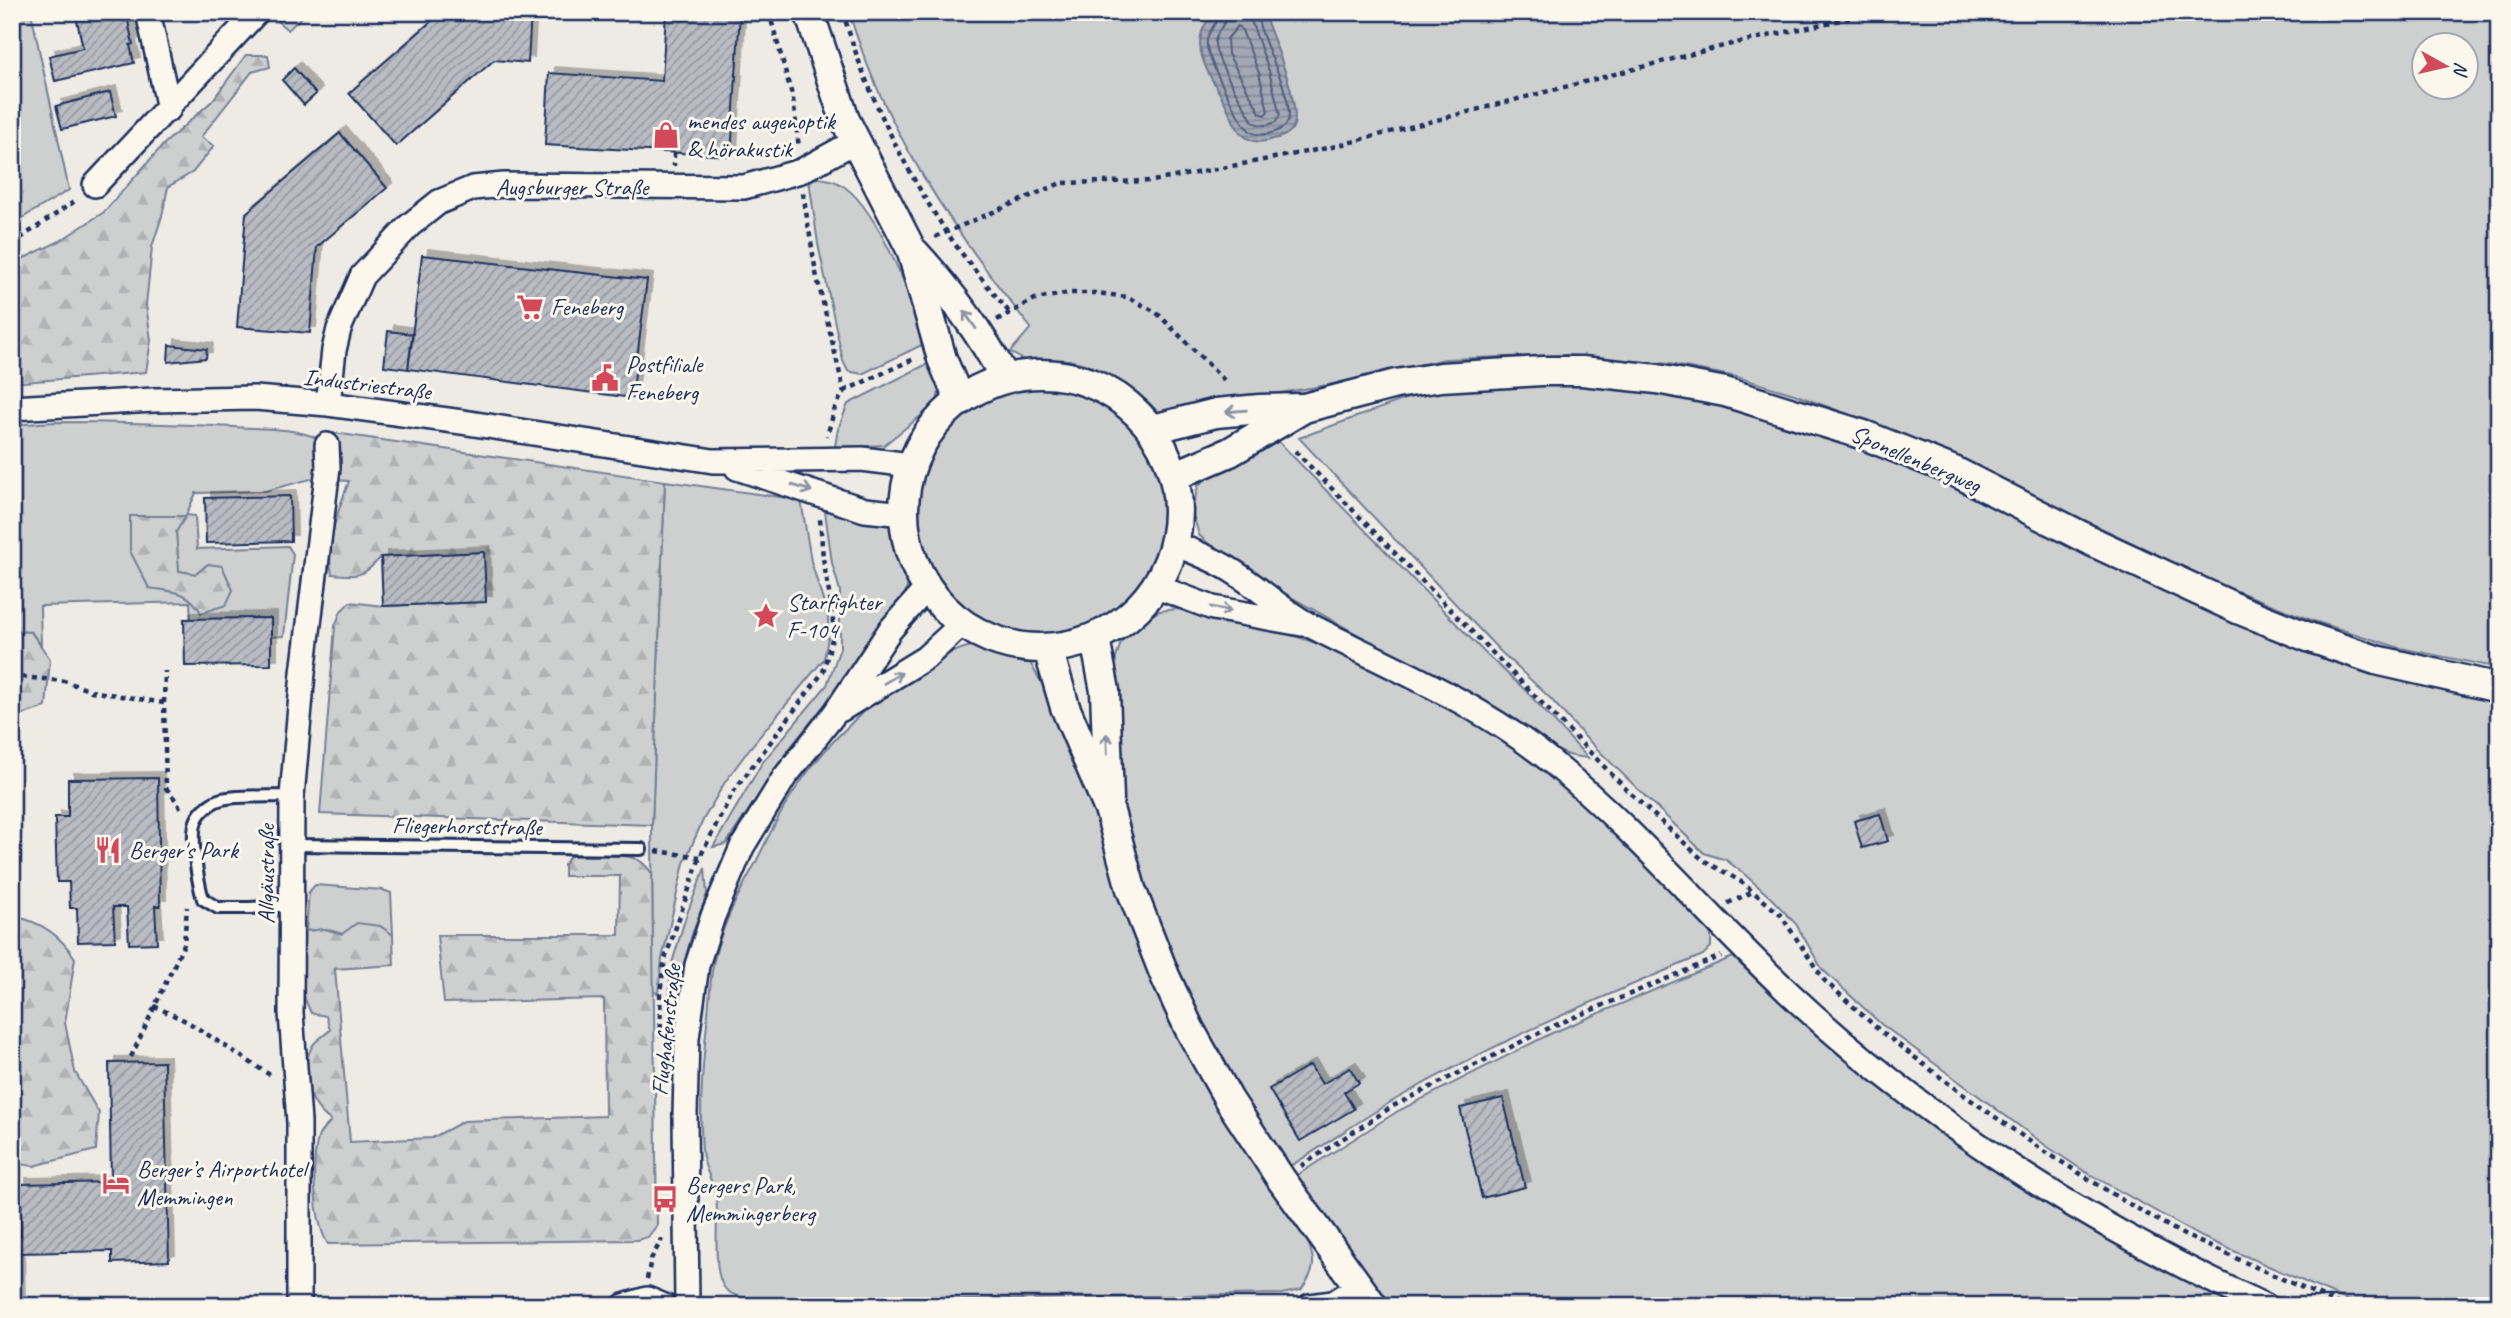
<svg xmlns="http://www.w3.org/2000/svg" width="2511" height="1318" font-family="Caveat,sans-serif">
<defs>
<pattern id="forest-firs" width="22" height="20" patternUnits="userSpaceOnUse" patternTransform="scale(1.75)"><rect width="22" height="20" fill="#cecfcf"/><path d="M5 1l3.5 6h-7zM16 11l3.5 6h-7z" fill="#b0b2b4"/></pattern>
<pattern id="water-rules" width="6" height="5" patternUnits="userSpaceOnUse" patternTransform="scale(1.75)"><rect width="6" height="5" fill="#a3a8b4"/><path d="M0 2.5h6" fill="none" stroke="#848996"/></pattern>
<pattern id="building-hatch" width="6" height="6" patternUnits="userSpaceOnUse" patternTransform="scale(1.75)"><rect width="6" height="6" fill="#b9bcc3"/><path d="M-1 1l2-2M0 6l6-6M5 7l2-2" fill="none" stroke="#9699a2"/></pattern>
<filter id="shadow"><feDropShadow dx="6" dy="-6" stdDeviation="0" flood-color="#0004"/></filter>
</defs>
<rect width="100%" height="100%" fill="#eeebe4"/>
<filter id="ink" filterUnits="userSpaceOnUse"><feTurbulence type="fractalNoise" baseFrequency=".0143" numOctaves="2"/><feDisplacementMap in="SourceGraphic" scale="14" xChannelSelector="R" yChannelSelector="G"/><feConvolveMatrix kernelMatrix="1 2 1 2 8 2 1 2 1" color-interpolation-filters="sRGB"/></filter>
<g filter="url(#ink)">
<path fill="#cecfcf" stroke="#747f96" stroke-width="2" fill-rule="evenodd" d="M 12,12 L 31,12 L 69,190 L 12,224 Z
M 849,12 L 2499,12 L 2499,668 L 2400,648 L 2314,621 L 2219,584 L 2048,503 L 1953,454 L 1794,394 L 1737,377 L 1669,364 L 1565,355 L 1445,359 L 1328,385 L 1159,413 C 1136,388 1102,366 1069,360 C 1055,358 1037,363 1025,360 C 1020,359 1015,355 1010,352 L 1031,328 C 955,233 884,130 849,12 ZM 2424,46 L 2466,46 L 2466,88 L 2424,88 Z
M 814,178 C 823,178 833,180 840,184 C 878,205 912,302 928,342 L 862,374 L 848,371 L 843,361 L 818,244 L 810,187 L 810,182 Z
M 925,365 L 938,366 L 939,390 L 937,403 L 884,445 L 837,448 L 835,446 L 838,429 L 848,404 Z
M 1580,383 L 1667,394 L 1738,408 L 1878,454 L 1950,481 L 2180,599 L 2278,638 L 2499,699 L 2499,1306 L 2360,1306 L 2202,1237 L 2084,1171 L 2045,1145 L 1881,1024 L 1822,969 L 1796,924 L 1771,898 L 1743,873 L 1726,860 L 1704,853 L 1648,799 L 1586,738 L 1550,698 L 1499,650 L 1299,438 L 1427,391 Z
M918 510a125 125 0 1 1 250 0a125 125 0 1 1-250 0Z
M 55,422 C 115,422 174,424 234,427 C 261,429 293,427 319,439 L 321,467 L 315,478 L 265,491 L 196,493 L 186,515 L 195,516 L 197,549 L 288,546 L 293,554 L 284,636 L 271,637 L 270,618 L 191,619 L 190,602 L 40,606 L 41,645 L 31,632 L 12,631 L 12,425 ZM 185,516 L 176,532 L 179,571 L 196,574 L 208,564 L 194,599 L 180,593 L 149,587 L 130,517 Z
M 1274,437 L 1484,652 L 1526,691 L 1588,758 L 1572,756 L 1542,745 L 1419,669 L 1227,561 L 1199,535 L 1192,511 L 1198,486 L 1222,466 Z
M 665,481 L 801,500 L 811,561 L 828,617 L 828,638 L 824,659 L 750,748 L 725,782 L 703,820 L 684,863 L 662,959 L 658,993 L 653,992 L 652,825 Z
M 824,504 L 896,526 L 908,583 L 904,599 L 862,651 L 836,691 L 789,749 L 726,844 L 713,847 L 762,763 L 827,685 L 840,648 L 840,591 L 832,563 Z
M 1178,609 L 1202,610 L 1252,622 L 1343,652 L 1479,721 L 1533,759 L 1595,812 L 1654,870 L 1707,927 L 1711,935 L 1711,947 L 1703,955 C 1599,998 1496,1042 1398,1098 C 1359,1120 1323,1147 1285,1169 L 1210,1046 L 1155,918 L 1126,818 L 1118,768 L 1114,684 L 1116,658 L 1121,642 L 1135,627 L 1159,611 Z
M 974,645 L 997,655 L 1029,661 L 1052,701 L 1160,966 L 1305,1235 C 1315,1260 1318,1267 1301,1290 L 1282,1294 L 765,1304 C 753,1300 739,1298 729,1292 C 709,1280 720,1220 716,1196 C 713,1180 703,1168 702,1151 C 699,1105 703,1059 708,1013 C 710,995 710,974 715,956 C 723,923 739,893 755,864 C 767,840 778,815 793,793 C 830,736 906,663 974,645 Z
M 705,868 L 707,894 L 692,934 L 680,978 L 671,1017 L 668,1063 L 670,970 L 686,916 Z
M 315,885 L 383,890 L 391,893 L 393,935 L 380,926 L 342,934 L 325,929 L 306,931 L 309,892 Z
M 1733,957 C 1879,1100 2052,1222 2238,1306 L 1387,1306 L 1291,1179 L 1398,1111 L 1552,1033 Z"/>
<path fill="url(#forest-firs)" stroke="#747f96" stroke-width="2" d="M 282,12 L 307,12 L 288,30 L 278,22 Z
M 246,55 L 268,55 L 270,67 L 252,72 L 201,137 L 214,146 L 193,172 L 168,187 L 162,216 L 152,247 L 146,305 L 151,340 L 146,372 L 12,383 L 12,264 L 60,241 L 104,212 L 164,144 L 212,101 Z
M 334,433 L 665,481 L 652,825 L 320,814 L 335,626 L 341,611 L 350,602 L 383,606 L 485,602 L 483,552 L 381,557 C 362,578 359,576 332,574 C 325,541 338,512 349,481 L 333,480 Z
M 130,516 L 186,516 L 176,532 L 179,571 L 196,574 L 208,564 L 222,566 L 233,590 L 226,605 L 201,613 C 189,590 173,592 149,588 L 130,551 Z
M 12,631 L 31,632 L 50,659 L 46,707 L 12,718 Z
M 618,855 C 634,857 643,859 652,874 L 657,1225 L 648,1237 L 637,1240 L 328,1244 C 314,1222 311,1164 318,1138 C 319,1132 327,1126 331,1121 C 309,1105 297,1071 313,1045 C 316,1040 325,1035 330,1030 L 326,1016 L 311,1013 C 297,984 293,961 306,931 L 325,929 L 342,934 L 357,923 L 380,926 L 393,935 L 394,965 L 335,969 L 350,1142 L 432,1138 L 464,1121 L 605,1116 L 604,999 L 444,1003 L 437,935 L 619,935 L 620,876 L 564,876 L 564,865 L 570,856 Z
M 12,915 C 42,923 58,933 75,958 L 65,1023 L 75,1072 L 99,1113 L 96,1150 L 34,1166 L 12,1163 Z"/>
<path fill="url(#water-rules)" stroke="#6d7892" stroke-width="2" d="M 1216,12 L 1263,12 C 1271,33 1305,112 1292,129 C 1288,135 1280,138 1273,139 C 1263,143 1252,143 1243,135 C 1235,129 1230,112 1225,103 C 1209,73 1183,41 1216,12 Z"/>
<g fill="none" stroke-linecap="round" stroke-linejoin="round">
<path stroke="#515f80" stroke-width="2" d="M 1219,12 C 1218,25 1205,32 1207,46 C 1208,59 1238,119 1247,128 C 1254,137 1267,135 1277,131 C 1284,128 1289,123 1289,115 C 1288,81 1260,43 1257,12
M 1228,12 C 1227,24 1216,30 1215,42 C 1214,59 1244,105 1253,122 C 1261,127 1268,125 1276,122 L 1280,115 L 1269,71 L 1248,12
M 1238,26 L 1241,28 L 1259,73 L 1268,111 L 1265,115 L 1260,113 L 1228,54 L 1227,39 Z"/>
</g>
<path fill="url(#building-hatch)" stroke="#1b2f5e" stroke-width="2" filter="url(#shadow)" d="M 75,12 L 126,12 L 133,44 L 130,45 L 134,63 L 55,81 L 49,56 L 83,48 Z
M 442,12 L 531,12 L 528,63 L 494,60 L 396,146 L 349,93 Z
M 666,12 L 740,12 L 731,156 L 545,145 L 549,73 L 662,81 Z
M 294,68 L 316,94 L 304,105 L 282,80 Z
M 110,92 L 116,116 L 62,129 L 56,106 Z
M 340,133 L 387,188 L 317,247 L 310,333 L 237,327 L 246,213 Z
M 422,255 L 647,280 L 632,398 L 408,369 Z
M 388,331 L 413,334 L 408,369 L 384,366 Z
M 169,345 L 207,349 L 206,358 L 168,362 Z
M 290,496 L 291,541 L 206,543 L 205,498 Z
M 484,552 L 486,602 L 383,606 L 381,557 Z
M 271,618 L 271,665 L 185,666 L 184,619 Z
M 158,778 L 160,906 L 155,906 L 157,943 L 129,944 L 127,907 L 113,907 L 115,941 L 78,942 L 77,908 L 70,908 L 69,882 L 57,882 L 55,817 L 68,817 L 68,779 Z
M 1880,814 L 1888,841 L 1862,848 L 1854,821 Z
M 164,1062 L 169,1261 L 112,1263 L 112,1251 L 18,1253 L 19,1306 L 12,1306 L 12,1236 L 21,1236 L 20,1184 L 111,1182 L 109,1063 Z
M 1310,1065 L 1322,1084 L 1350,1068 L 1359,1083 L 1344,1092 L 1354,1109 L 1300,1141 L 1269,1089 Z
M 1503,1098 L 1525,1187 L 1482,1198 L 1460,1108 Z"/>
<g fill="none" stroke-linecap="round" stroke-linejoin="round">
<defs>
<path id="service" d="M 293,845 L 641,849
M 292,905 L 250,908 L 218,908 L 203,899 C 198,882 189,834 197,819 C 201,810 213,801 222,799 C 240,795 272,797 292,796"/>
<path id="minor" d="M 148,12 L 169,109
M 95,185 L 257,12
M 328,404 L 334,350 L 339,329 L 362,276 L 410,225 L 439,202 L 473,188 L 504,185 L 744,187 L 801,171 L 856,141
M 12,408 L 154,400 L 255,398 L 328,404 L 462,422 L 713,461 L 862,459 L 910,465
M 737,468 L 865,510 L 904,514
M 1175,544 C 1191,551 1208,557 1224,566 C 1255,583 1281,611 1313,627 C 1395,669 1481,704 1553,763 C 1638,832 1709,918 1789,993 C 1929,1124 2093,1227 2266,1306
M 1157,587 L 1213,608 L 1302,624
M 840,710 L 925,658 L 962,624
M 299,1306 L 299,1122 L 291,1013 L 292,796 L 303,673 L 328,467 L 327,445
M 624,1306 L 647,1299 L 664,1306
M 687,1306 L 685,1114 L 687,1038 L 697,965 L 713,916 L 742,847 L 784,778 L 835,713 L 890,630 L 926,589
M 1310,1306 L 1333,1303 L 1359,1287"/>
<path id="tertiary" d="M 809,12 L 845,120 L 911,249 L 942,359 L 959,399
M 915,253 C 951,292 980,332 1005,378
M904 511a137 137 0 1 1 274 0a137 137 0 1 1-274 0Z
M 1153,429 L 1216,413 L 1260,409 L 1301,408
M 1174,476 L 1230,452 L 1304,408 L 1396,384 L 1441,377 L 1542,371 L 1582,371 L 1657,379 L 1725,392 L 1864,435 L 1954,471 L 2093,542 L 2240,610 L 2308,637 L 2376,660 L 2499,688
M 1095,639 L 1105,691 L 1109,799
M 1048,649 L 1065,707 L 1110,812 L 1131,889 L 1165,976 L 1189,1028 L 1229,1100 L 1281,1179 L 1373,1306"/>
</defs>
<use href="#service" stroke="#1b2f5e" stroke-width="16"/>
<use href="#minor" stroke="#1b2f5e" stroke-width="28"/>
<use href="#tertiary" stroke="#1b2f5e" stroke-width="33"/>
<path stroke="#1b2f5e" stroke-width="4.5" stroke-dasharray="5 5" stroke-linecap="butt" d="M 769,12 L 793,99 L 799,148
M 843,12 C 863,85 904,169 946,231 C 965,260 988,286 1009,312
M 674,153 L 674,166
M 803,193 L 816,273 L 844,391 L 835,408 L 827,436
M 935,237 L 1061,183 L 1153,181 L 1332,147 L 1727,45 L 1877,12
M 12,244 L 78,199
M 997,320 L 1035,299 L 1070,293 L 1097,293 L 1127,297 L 1156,312 L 1226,382
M 844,391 L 916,358
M 1295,451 L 1629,792 L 1703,860 L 1740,881 L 1780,914 L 1824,980 L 1878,1029 L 1961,1093 L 2038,1147 L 2122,1200 L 2184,1235 L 2343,1306
M 12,676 L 64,681 L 91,691 L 164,703 L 166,788 L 178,803 L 181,811
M 164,703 L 165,671
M 656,851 L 700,857
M 1728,903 L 1753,892
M 154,1006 L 188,1022 L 273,1077
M 661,1038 L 660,992 L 665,959 L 700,857 L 733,792 L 823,672 L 832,639 L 833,616 L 823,558 L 820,519
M 131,1057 L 184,944 L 187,907
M 1301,1166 L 1393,1106 L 1551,1027 L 1721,956
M 647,1279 L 651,1259 L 662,1239"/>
<use href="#service" stroke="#fbf7ec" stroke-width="10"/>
<use href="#minor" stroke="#fbf7ec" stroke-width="23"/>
<use href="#tertiary" stroke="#fbf7ec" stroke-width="28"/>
</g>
<defs><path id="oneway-shaft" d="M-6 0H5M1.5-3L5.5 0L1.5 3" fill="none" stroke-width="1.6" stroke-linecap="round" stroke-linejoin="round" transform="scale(1.75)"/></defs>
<g stroke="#8b93a5">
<use href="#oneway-shaft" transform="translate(970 320) rotate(-125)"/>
<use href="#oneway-shaft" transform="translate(1236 411) rotate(175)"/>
<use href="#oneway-shaft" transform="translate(802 488) rotate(17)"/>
<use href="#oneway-shaft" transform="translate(1221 609) rotate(12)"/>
<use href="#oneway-shaft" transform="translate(893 678) rotate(-31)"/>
<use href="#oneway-shaft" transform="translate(1107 744) rotate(-92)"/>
</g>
</g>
<defs>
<symbol id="shop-bare" viewBox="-9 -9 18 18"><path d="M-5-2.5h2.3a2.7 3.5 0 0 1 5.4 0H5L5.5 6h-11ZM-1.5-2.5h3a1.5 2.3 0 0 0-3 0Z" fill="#d1495b" stroke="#fbf7ec" stroke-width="2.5" paint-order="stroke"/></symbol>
<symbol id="supermarket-bare" viewBox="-9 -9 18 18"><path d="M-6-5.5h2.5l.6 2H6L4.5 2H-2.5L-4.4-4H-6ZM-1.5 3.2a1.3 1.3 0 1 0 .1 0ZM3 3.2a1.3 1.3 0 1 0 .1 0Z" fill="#d1495b" stroke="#fbf7ec" stroke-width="2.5" paint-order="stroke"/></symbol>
<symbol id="civic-bare" viewBox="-9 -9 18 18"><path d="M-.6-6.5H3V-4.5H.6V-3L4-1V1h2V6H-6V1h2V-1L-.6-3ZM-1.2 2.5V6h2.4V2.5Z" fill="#d1495b" stroke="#fbf7ec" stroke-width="2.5" paint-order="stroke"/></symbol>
<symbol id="sight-bare" viewBox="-9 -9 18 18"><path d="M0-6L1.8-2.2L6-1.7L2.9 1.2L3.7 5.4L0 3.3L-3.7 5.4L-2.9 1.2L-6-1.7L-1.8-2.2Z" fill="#d1495b" stroke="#fbf7ec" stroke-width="2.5" paint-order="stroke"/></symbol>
<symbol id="restaurant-bare" viewBox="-9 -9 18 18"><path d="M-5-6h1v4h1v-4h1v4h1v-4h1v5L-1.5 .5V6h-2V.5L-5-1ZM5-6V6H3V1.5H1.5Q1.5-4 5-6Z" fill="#d1495b" stroke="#fbf7ec" stroke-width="2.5" paint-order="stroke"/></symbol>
<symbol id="hotel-bare" viewBox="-9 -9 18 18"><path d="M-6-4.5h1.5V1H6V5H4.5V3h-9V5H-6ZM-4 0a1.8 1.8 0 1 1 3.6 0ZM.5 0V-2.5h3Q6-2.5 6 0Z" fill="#d1495b" stroke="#fbf7ec" stroke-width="2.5" paint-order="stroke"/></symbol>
<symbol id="bus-bare" viewBox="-9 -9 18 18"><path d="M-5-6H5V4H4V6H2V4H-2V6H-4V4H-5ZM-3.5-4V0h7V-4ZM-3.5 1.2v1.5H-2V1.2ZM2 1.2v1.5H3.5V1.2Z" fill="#d1495b" stroke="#fbf7ec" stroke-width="2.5" paint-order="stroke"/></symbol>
</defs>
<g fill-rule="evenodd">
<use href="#shop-bare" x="647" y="116" width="38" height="38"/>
<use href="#supermarket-bare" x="511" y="288" width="38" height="38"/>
<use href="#civic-bare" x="586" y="359" width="38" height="38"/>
<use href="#sight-bare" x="747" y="597" width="38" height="38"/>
<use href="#restaurant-bare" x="89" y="831" width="38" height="38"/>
<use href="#hotel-bare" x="97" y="1164" width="38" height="38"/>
<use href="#bus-bare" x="646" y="1180" width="38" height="38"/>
</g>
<g text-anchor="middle" stroke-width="6" stroke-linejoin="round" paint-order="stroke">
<g font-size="24" fill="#1b2f5e" stroke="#fbf7ec" text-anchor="start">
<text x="687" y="129">mendes augenoptik<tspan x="687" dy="28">&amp; hörakustik</tspan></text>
<text x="551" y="315">Feneberg</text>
<text x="626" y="372">Postfiliale<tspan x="626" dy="28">Feneberg</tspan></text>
<text x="787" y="610">Starfighter<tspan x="787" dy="28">F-104</tspan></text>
<text x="129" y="858">Berger's Park</text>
<text x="137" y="1177">Berger’s Airporthotel<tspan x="137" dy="28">Memmingen</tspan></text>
<text x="686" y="1193">Bergers Park,<tspan x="686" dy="28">Memmingerberg</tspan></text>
</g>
<g font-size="24" fill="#1b2f5e" stroke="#fbf7ec">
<text x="572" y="195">Augsburger Straße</text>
<text transform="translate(367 384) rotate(7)" y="8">Industriestraße</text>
<text transform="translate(1916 459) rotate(23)" y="8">Sponellenbergweg</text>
<text transform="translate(467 826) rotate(1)" y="8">Fliegerhorststraße</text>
<text transform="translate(266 874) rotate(-90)" y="8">Allgäustraße</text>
<text transform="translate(666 1030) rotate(-84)" y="8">Flughafenstraße</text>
</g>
</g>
<rect width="2511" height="1318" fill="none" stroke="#fbf7ec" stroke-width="42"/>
<rect x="21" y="21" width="2469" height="1276" fill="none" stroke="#1b2f5e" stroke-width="2.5" filter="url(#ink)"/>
<g transform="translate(2445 66) rotate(98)"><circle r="33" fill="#fbf7ec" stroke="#a1a7b3" stroke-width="2"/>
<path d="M0-5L12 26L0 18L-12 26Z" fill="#d1495b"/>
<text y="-10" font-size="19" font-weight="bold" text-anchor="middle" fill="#1b2f5e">N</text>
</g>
</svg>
